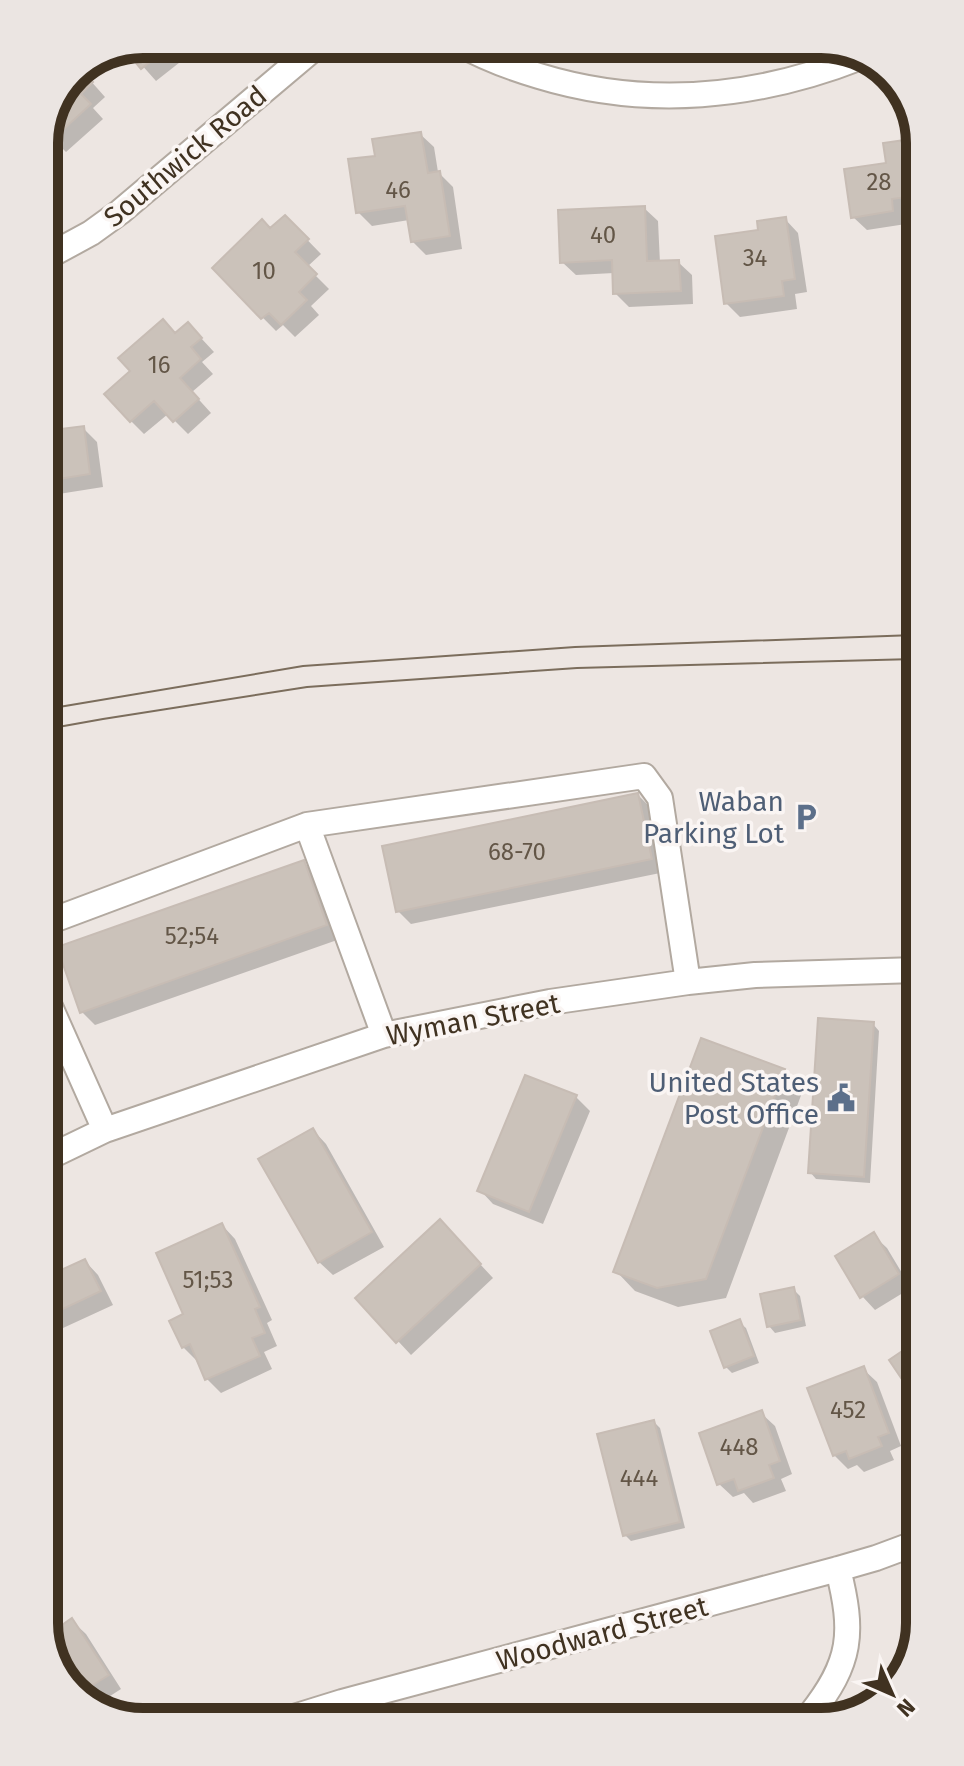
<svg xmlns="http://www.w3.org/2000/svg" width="964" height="1766" font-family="'Fira Sans',sans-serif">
<rect width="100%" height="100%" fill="#ede6e2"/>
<path fill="#0003" d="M 143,44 L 190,44 L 179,53 L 184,59 L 156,81 L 132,54 L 126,58 L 121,53 Z
M 81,70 L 105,97 L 93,108 L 103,119 L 66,152 L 60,146 L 44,161 L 44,137 L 73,73 Z
M 420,134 L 434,147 L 438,172 L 453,187 L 462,249 L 426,255 L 412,241 L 409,220 L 372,226 L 358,212 L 377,157 Z
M 912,141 L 913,211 L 904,212 L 906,224 L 867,230 L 853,217 L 888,164 L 886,145 Z
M 644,208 L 658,221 L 660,263 L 678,262 L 692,275 L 693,304 L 629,307 L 615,293 L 614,273 L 576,275 L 562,262 Z
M 285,217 L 321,254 L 307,267 L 329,289 L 311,306 L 319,315 L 295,337 L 283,325 L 276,331 L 214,268 L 271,231 Z
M 785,219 L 798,233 L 807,292 L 795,294 L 797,309 L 740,317 L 726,303 L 760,231 Z
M 175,335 L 201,338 L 214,352 L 202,362 L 213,374 L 192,392 L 211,413 L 188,434 L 168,414 L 144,434 L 131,421 L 133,371 Z
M 83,428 L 97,442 L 103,487 L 46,496 L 46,433 Z
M 638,795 L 651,808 L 665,872 L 411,924 L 398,911 Z
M 303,862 L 317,876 L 340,939 L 95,1025 L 82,1012 Z
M 873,1024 L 879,1031 L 870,1183 L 816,1179 L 810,1172 Z
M 784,1071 L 803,1090 L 726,1298 L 678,1307 L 635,1291 L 616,1271 Z
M 526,1077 L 576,1097 L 590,1111 L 543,1224 L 493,1204 L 480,1190 Z
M 313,1130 L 326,1144 L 384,1247 L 333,1275 L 319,1262 Z
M 222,1225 L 235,1239 L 272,1320 L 267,1323 L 277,1346 L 264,1352 L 272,1369 L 221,1393 L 207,1379 L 199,1360 L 197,1361 L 183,1347 L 186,1315 Z
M 453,1235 L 493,1278 L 411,1355 L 398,1341 Z
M 873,1235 L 887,1248 L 911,1288 L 875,1310 L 862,1296 Z
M 52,1260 L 63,1271 L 85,1261 L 98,1275 L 113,1305 L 50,1334 L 50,1261 Z
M 793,1289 L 800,1296 L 806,1326 L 775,1333 L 769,1326 Z
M 739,1322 L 746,1328 L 759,1363 L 732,1373 L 726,1367 Z
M 863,1369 L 877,1382 L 901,1446 L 890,1451 L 894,1460 L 864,1472 L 857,1465 L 848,1469 L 834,1455 Z
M 761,1413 L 775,1426 L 792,1474 L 781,1479 L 786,1491 L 753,1503 L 744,1493 L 733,1497 L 719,1484 Z
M 654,1422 L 660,1428 L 685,1528 L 631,1541 L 625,1535 Z
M 72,1621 L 86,1634 L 121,1689 L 93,1707 L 88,1705 L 52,1661 L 52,1634 Z"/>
<path fill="#cbc2ba" stroke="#c7bcb4" stroke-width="2" d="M 143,44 L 172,44 L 141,69 L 126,51 Z
M 82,69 L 93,82 L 81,94 L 91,104 L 52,140 L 45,134 L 73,73 Z
M 421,132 L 428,173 L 440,171 L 450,236 L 411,242 L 405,206 L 356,213 L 348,159 L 375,156 L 372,139 Z
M 912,139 L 913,196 L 892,199 L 893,211 L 851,218 L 844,169 L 886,163 L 883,143 Z
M 645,206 L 647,261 L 679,260 L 681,291 L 613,294 L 612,260 L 560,263 L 558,210 Z
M 285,215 L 309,239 L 295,252 L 317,274 L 299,292 L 307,300 L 281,325 L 269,313 L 261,319 L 212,268 L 262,219 L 270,228 Z
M 786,217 L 795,279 L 782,281 L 784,296 L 724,304 L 715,236 L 758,230 L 757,221 Z
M 163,319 L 175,333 L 188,322 L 202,338 L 191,347 L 201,359 L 180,378 L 199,399 L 173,422 L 154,401 L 130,422 L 104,394 L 130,371 L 118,358 Z
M 84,426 L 90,474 L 46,481 L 46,431 Z
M 638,793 L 652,859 L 396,912 L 382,846 Z
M 304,860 L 327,925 L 80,1013 L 57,947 Z
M 818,1018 L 874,1022 L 864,1177 L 808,1173 Z
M 701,1038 L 785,1069 L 706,1279 L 657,1288 L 613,1272 Z
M 525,1075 L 577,1095 L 529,1212 L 477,1191 Z
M 313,1128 L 372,1232 L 318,1263 L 258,1159 Z
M 440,1219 L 481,1264 L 396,1343 L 355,1298 Z
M 222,1223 L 260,1307 L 255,1309 L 265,1333 L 252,1338 L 260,1356 L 205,1380 L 190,1344 L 182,1348 L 169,1321 L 183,1314 L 156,1253 Z
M 874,1232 L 899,1274 L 860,1298 L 835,1256 Z
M 52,1258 L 59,1271 L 85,1259 L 101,1291 L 50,1315 L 50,1259 Z
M 794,1287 L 801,1320 L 767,1327 L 760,1294 Z
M 740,1319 L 754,1356 L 724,1368 L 710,1331 Z
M 918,1330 L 919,1398 L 916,1400 L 889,1360 L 911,1345 L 907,1338 Z
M 864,1366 L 889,1433 L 878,1437 L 882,1446 L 849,1459 L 846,1451 L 833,1456 L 807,1388 Z
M 762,1410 L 780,1461 L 769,1465 L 774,1478 L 738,1491 L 734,1479 L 717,1485 L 699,1433 Z
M 654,1420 L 680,1522 L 623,1536 L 597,1434 Z
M 72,1618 L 109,1675 L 78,1694 L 52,1661 L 52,1632 Z"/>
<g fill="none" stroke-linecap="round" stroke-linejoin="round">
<defs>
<path id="minor" d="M 460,44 C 485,58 512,68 539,76 C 647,109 757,98 861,57
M 45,258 L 91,233 L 120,212 L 319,44
M 48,922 L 307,825
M 48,1002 L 105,1130
M 384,1035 L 307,825 L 644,776 L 660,798 L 688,982
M 49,1157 L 105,1130 L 384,1035 L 550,1002 L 688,982 L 755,975 L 917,970
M 810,1715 C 852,1662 854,1633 838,1569
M 284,1720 L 342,1702 L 838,1569 L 876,1558 L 919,1542"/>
</defs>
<use href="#minor" stroke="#b2a9a0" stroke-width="28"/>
<use href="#minor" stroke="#fff" stroke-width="24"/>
<path stroke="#7b6d5c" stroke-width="2" d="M 47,709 L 303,666 L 575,647 L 915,635
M 47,729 L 103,719 L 307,687 L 577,668 L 915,659"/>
</g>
<defs>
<symbol id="parking-bare" viewBox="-9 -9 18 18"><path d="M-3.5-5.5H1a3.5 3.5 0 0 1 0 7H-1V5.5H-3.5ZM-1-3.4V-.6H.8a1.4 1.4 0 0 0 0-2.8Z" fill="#5c6f8a" stroke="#faf5f3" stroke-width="2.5" paint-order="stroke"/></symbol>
<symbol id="civic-bare" viewBox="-9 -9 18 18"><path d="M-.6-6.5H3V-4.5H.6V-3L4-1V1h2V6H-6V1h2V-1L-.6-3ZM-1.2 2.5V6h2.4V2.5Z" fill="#5c6f8a" stroke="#faf5f3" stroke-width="2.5" paint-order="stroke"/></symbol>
</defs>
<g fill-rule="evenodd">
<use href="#parking-bare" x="786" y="797" width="40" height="40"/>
<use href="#civic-bare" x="821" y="1078" width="40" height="40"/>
</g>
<g text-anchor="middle" stroke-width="7" stroke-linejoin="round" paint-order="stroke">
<g font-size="24" fill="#635647">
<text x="879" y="190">28</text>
<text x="398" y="198">46</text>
<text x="603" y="243">40</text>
<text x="755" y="266">34</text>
<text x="264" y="279">10</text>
<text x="159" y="373">16</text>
<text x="517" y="860">68-70</text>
<text x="192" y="944">52;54</text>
<text x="208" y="1288">51;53</text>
<text x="848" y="1418">452</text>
<text x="739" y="1455">448</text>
<text x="639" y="1486">444</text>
</g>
<g font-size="28" fill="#403221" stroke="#faf5f3">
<text transform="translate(185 156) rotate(-40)" y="10">Southwick Road</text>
<text transform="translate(473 1019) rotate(-11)" y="10">Wyman Street</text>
<text transform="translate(602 1633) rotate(-15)" y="10">Woodward Street</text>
</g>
<g font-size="28" fill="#4e5e75" stroke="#faf5f3" text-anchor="end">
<text x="784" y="811">Waban<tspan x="784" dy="32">Parking Lot</tspan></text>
<text x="819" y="1092">United States<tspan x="819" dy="32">Post Office</tspan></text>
</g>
</g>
<path d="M0 0H964V1766H0ZM143 58H821A85 85 0 0 1 906 143V1623A85 85 0 0 1 821 1708H143A85 85 0 0 1 58 1623V143A85 85 0 0 1 143 58Z" fill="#ebe5e2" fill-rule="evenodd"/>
<path fill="none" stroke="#403221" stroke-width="10" d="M143 58H821A85 85 0 0 1 906 143V1623A85 85 0 0 1 821 1708H143A85 85 0 0 1 58 1623V143A85 85 0 0 1 143 58Z"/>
<g transform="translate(892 1694) rotate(135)" stroke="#faf5f3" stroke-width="6" paint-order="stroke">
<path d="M0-6L14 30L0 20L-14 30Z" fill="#403221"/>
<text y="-12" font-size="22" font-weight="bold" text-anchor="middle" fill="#403221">N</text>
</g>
</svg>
